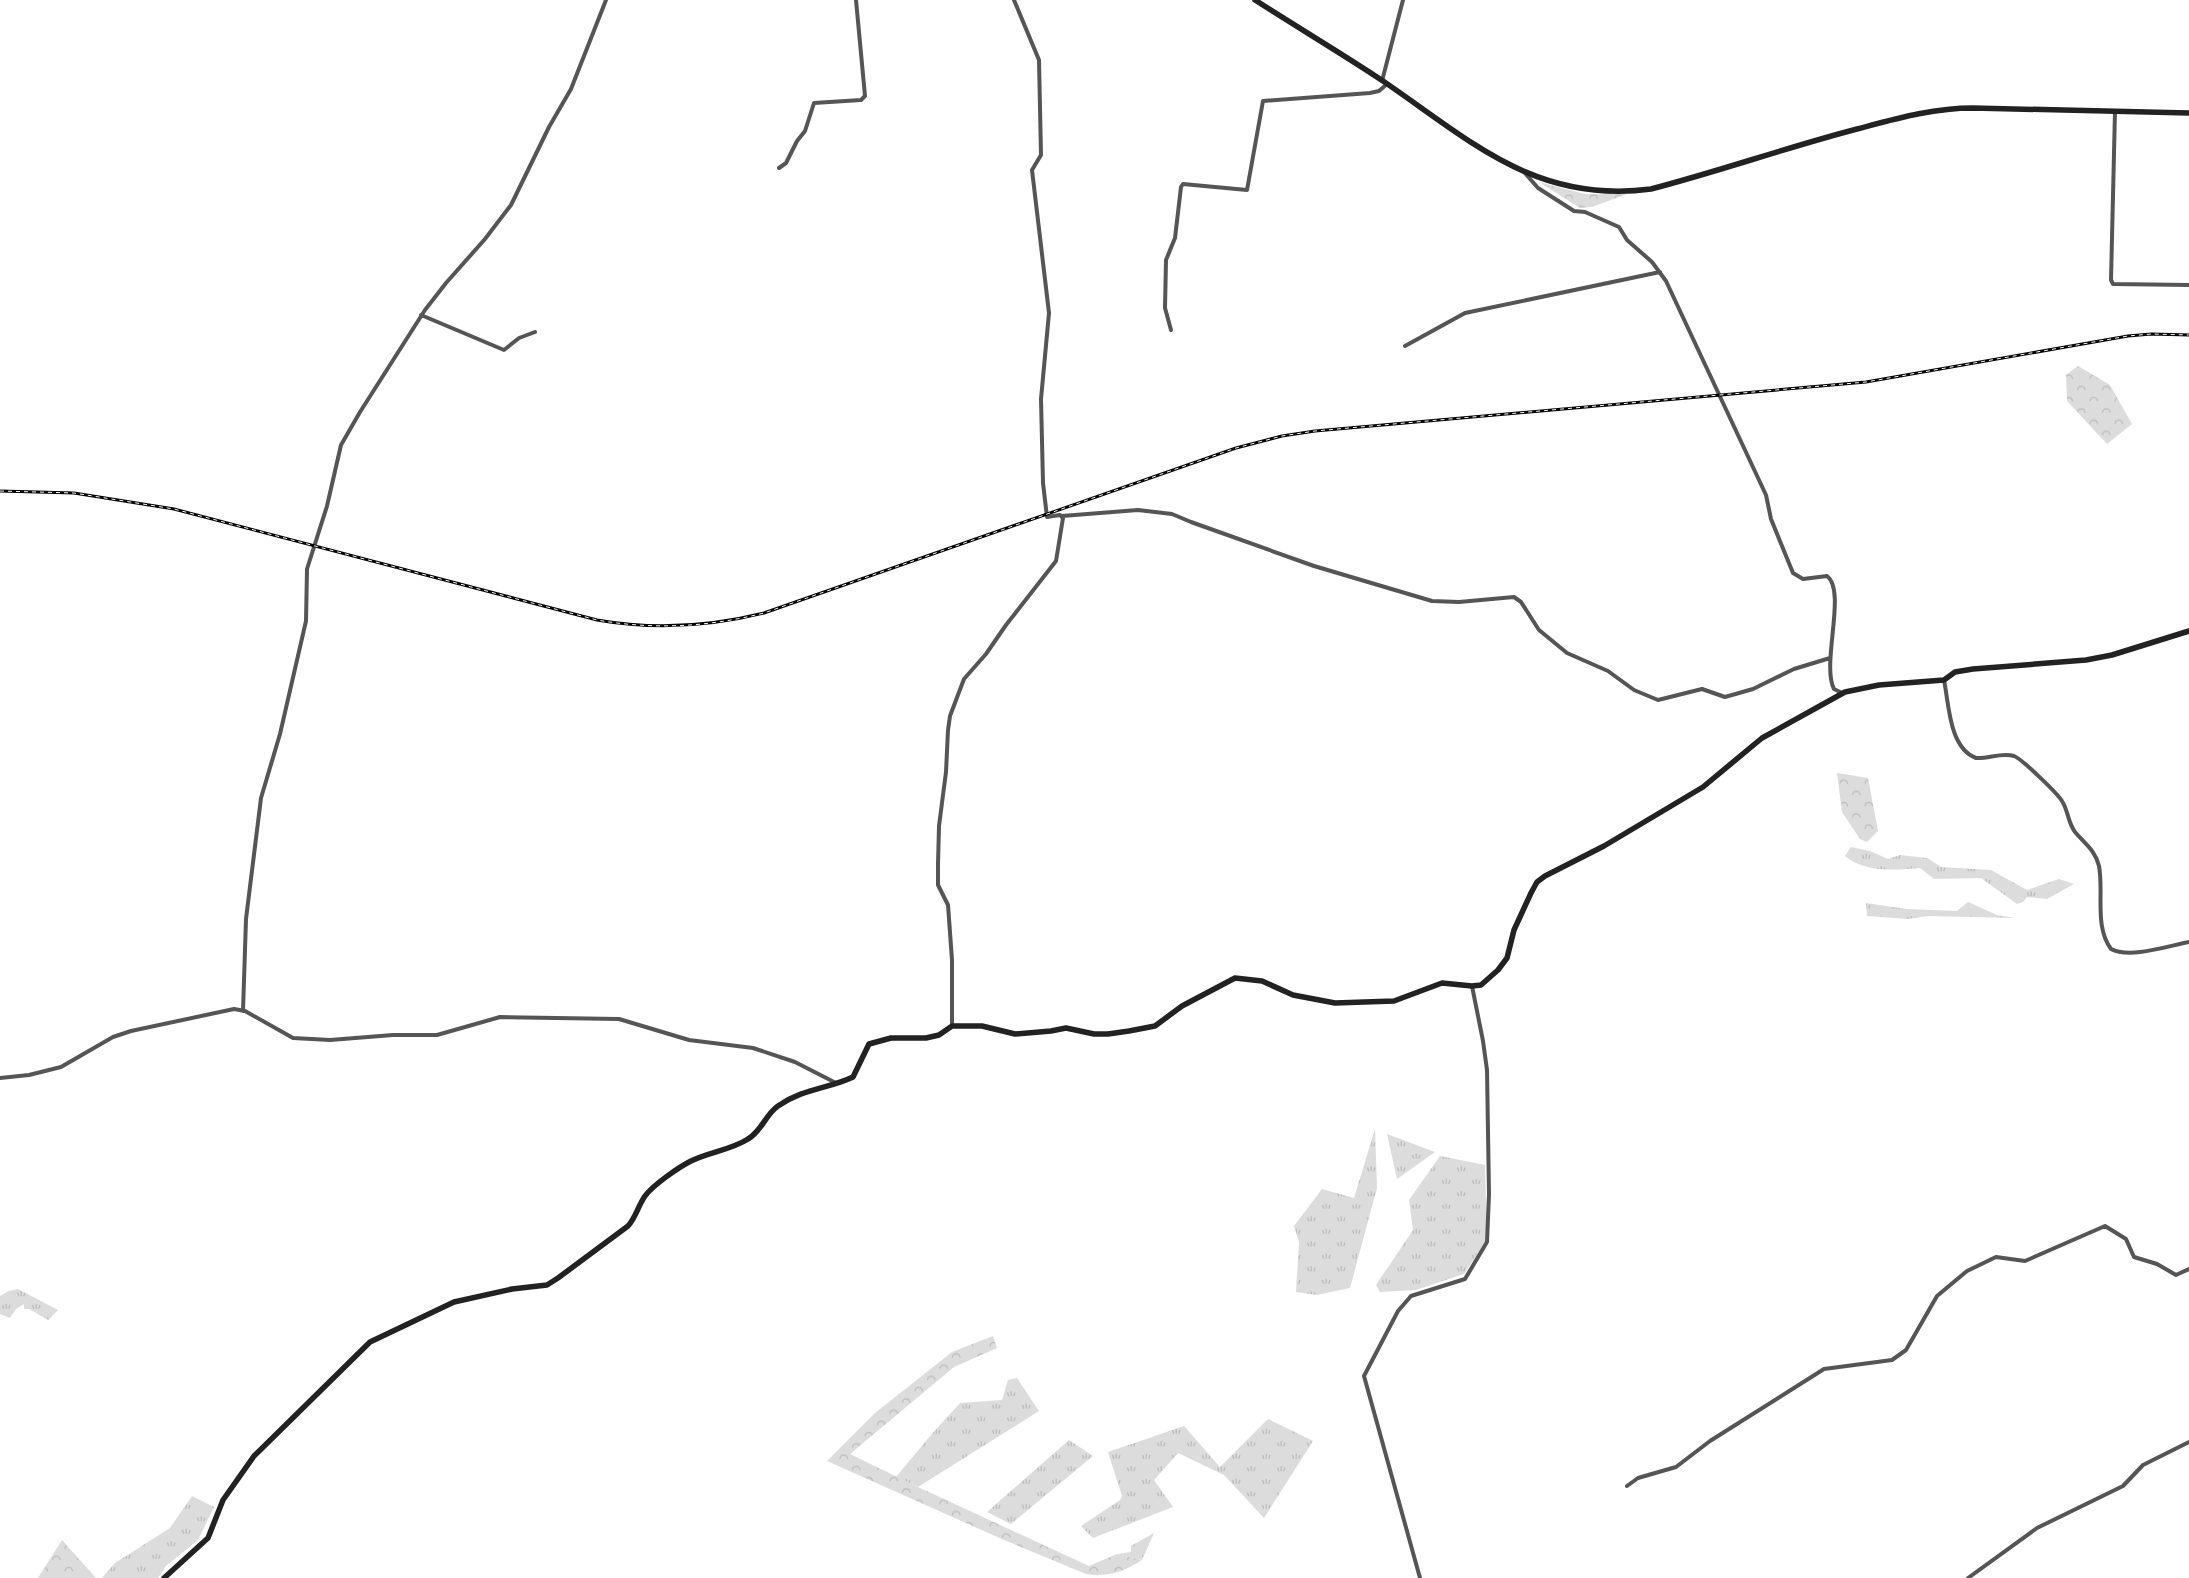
<svg xmlns="http://www.w3.org/2000/svg" width="2189" height="1578" font-family="'Fira Sans',sans-serif">
<defs>
<pattern id="grass-tufts" width="24" height="20" patternUnits="userSpaceOnUse" patternTransform="scale(1.25)"><rect width="24" height="20" fill="#dcdcdc"/><path d="M3 7l-1-3M5 7V3M7 7l1-3M15 17l-1-3M17 17v-4M19 17l1-3" fill="none" stroke="#bbb"/></pattern>
<pattern id="forest-crowns" width="20" height="18" patternUnits="userSpaceOnUse" patternTransform="scale(1.25)"><rect width="20" height="18" fill="#dcdcdc"/><path d="M2 6a3 3 0 1 1 6 0M12 15a3 3 0 1 1 6 0" fill="none" stroke="#bbb"/></pattern>
</defs>
<rect width="100%" height="100%" fill="#fff"/>
<path fill="url(#grass-tufts)" d="M 1851,847 L 1870,851 L 1888,859 L 1900,855 L 1927,858 L 1941,867 L 1991,870 L 2027,890 L 2059,879 L 2074,884 L 2047,899 L 2027,897 L 2023,902 L 2017,904 L 1981,878 L 1934,879 L 1920,868 C 1896,870 1865,873 1845,856 Z
M 1968,902 L 1997,915 L 2015,918 L 1928,916 L 1908,919 L 1867,916 L 1866,903 L 1907,909 L 1957,911 Z
M 1375,1129 L 1377,1188 L 1350,1288 L 1317,1295 L 1296,1292 L 1299,1242 L 1294,1226 L 1322,1189 L 1354,1198 Z
M 1387,1134 L 1435,1152 L 1397,1179 Z
M 1440,1156 L 1485,1165 L 1487,1239 L 1464,1274 L 1416,1290 L 1380,1292 L 1376,1285 L 1413,1230 L 1409,1200 Z
M 18,1289 L 58,1310 L 48,1320 L 29,1309 L 24,1309 L 24,1304 L 16,1309 L 10,1318 L 0,1314 L 0,1296 L 9,1291 Z
M 1017,1378 L 1039,1411 L 918,1487 L 896,1477 L 931,1435 L 960,1403 L 1002,1400 L 1008,1380 Z
M 1268,1419 L 1313,1441 L 1264,1518 L 1224,1475 L 1178,1453 L 1154,1480 L 1173,1507 L 1093,1538 L 1081,1526 L 1120,1500 L 1122,1496 L 1108,1452 L 1184,1426 L 1220,1467 Z
M 1069,1440 L 1093,1456 L 1011,1524 L 987,1512 Z
M 192,1496 L 214,1507 L 198,1540 L 166,1566 L 158,1578 L 102,1578 L 115,1563 L 170,1528 Z
M 1154,1533 L 1142,1560 L 1117,1554 L 1131,1552 L 1131,1546 Z"/>
<path fill="url(#forest-crowns)" d="M 1539,182 L 1585,194 L 1627,194 L 1592,207 L 1580,208 Z
M 2078,366 L 2110,385 L 2132,424 L 2107,444 L 2067,401 L 2066,375 Z
M 1837,773 L 1868,778 L 1878,831 L 1867,842 L 1860,839 L 1842,812 Z
M 993,1336 L 997,1348 L 954,1367 L 850,1454 L 918,1487 L 1089,1566 L 1117,1554 L 1142,1560 C 1126,1571 1105,1578 1086,1574 L 1004,1540 L 827,1461 L 875,1413 L 952,1352 Z
M 62,1540 L 96,1578 L 38,1578 Z"/>
<g fill="none" stroke-linecap="round" stroke-linejoin="round">
<path stroke="#555" stroke-width="4" d="M 1382,81 L 1403,0
M 2115,111 L 2111,280 L 2113,284 L 2189,285
M 779,168 L 786,163 L 797,141 L 805,131 L 814,103 L 861,100 L 865,96 L 856,0
M 1525,173 L 1538,188 L 1574,211 L 1585,212 L 1619,227 L 1627,240 L 1652,262 L 1666,281 L 1766,495 L 1771,519 L 1793,573 L 1803,579 L 1827,576 C 1847,591 1821,664 1834,689 L 1842,693
M 421,315 L 504,350 L 519,338 L 535,332
M 1171,330 L 1165,308 L 1166,260 L 1175,238 L 1181,187 L 1183,184 L 1247,190 L 1263,101 L 1370,93 L 1379,91 L 1387,84
M 1405,346 L 1465,313 L 1660,272
M 1062,516 L 1138,510 L 1172,514 L 1191,522 L 1314,566 L 1432,601 L 1459,602 L 1514,597 L 1521,602 L 1539,630 L 1567,653 L 1608,671 L 1634,690 L 1658,700 L 1702,689 L 1725,697 L 1753,689 L 1794,669 L 1830,658
M 1944,680 C 1949,704 1949,748 1976,758 C 1988,759 2002,752 2014,756 C 2022,759 2057,793 2062,801 C 2068,810 2068,823 2075,832 C 2085,844 2095,850 2099,866 C 2104,892 2094,926 2111,949 C 2130,959 2168,946 2189,942
M 243,1011 L 246,919 L 261,798 L 280,734 L 306,621 L 307,569 L 327,506 L 341,445 L 360,412 L 425,310 L 446,283 L 485,239 L 511,205 L 549,127 L 571,89 L 606,0
M 952,1026 L 952,960 L 948,905 L 938,885 L 938,864 L 939,826 L 946,772 L 948,730 L 950,716 L 964,679 L 986,654 L 1006,625 L 1056,561 L 1063,518 L 1060,515 L 1047,517 L 1043,483 L 1041,399 L 1049,313 L 1032,170 L 1041,155 L 1039,60 L 1014,0
M 0,1078 L 29,1075 L 61,1067 L 113,1037 L 131,1031 L 234,1009 L 245,1011 L 293,1038 L 330,1040 L 393,1035 L 437,1035 L 500,1017 L 619,1019 L 689,1040 L 753,1048 L 795,1062 L 836,1083
M 1627,1486 L 1638,1478 L 1676,1467 L 1710,1441 L 1824,1369 L 1892,1360 L 1906,1350 L 1937,1296 L 1967,1271 L 1996,1257 L 2025,1261 L 2105,1226 L 2126,1239 L 2134,1257 L 2157,1264 L 2176,1275 L 2189,1269
M 1420,1578 L 1364,1376 L 1398,1311 L 1411,1296 L 1465,1279 L 1487,1242 L 1489,1194 L 1487,1070 L 1483,1041 L 1472,986
M 1968,1578 L 2037,1528 L 2123,1486 L 2143,1465 L 2189,1442"/>
<path stroke="#222" stroke-width="5.5" d="M 1255,0 C 1297,27 1341,53 1383,81 C 1471,141 1536,204 1651,189 C 1720,171 1788,147 1857,129 C 1895,119 1933,108 1973,108 L 2189,113
M 164,1578 L 208,1538 L 223,1500 L 254,1456 L 370,1342 L 454,1302 L 512,1289 L 547,1285 L 558,1278 L 628,1226 C 636,1217 638,1206 645,1196 C 653,1185 679,1167 691,1161 C 709,1152 731,1150 748,1139 C 762,1131 765,1115 778,1106 C 804,1088 828,1089 853,1077 L 869,1044 L 891,1038 L 926,1038 L 939,1035 L 952,1026 L 982,1026 L 1015,1034 L 1051,1031 L 1066,1028 L 1094,1034 L 1108,1034 L 1129,1031 L 1155,1026 L 1182,1006 L 1235,978 L 1262,981 L 1293,995 L 1335,1003 L 1394,1001 L 1442,983 L 1472,986 L 1481,985 L 1498,970 L 1507,958 L 1514,930 L 1531,893 L 1537,882 L 1545,876 L 1604,846 L 1703,787 L 1762,738 L 1845,692 L 1879,685 L 1944,680 L 1955,672 L 1973,669 L 2086,660 L 2112,655 L 2189,631"/>
<defs>
<path id="rail" d="M 0,491 L 74,493 L 174,509 L 597,620 C 654,630 708,627 764,613 L 1236,448 L 1282,436 L 1315,431 L 1866,382 L 2128,336 L 2151,334 L 2189,335"/>
</defs>
<use href="#rail" stroke="#000" stroke-width="3"/>
<use href="#rail" stroke="#fff" stroke-width="1" stroke-dasharray="4" stroke-linecap="butt"/>
</g>
</svg>
